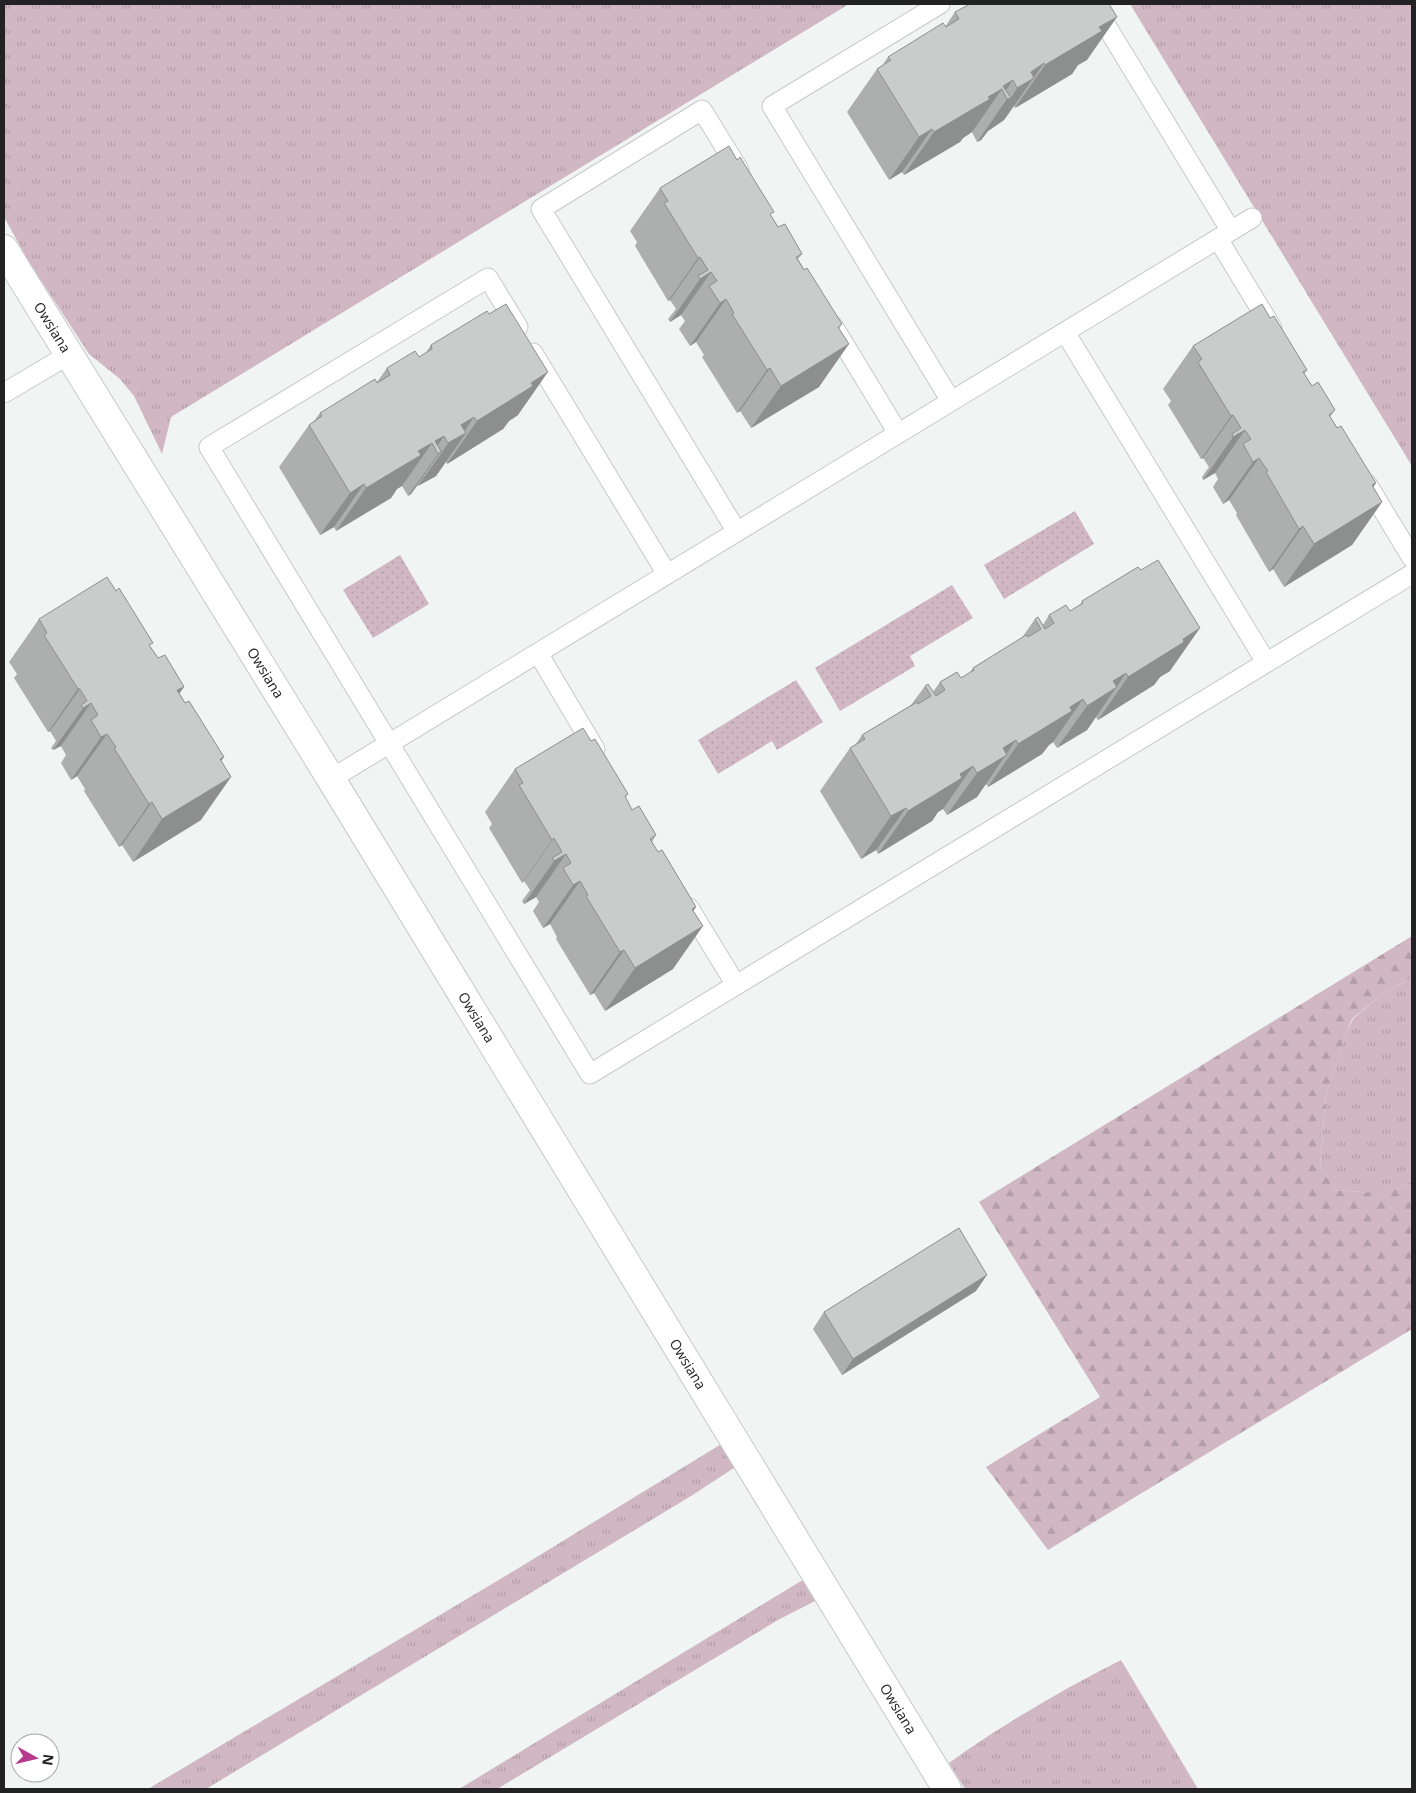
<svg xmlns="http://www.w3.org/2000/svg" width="1416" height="1793" font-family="'Open Sans',sans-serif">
<defs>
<pattern id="grass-tufts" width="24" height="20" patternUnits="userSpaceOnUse" patternTransform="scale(1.25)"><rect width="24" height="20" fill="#d1b7c4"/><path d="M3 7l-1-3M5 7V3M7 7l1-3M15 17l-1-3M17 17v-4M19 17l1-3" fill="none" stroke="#b39da8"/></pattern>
<pattern id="forest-firs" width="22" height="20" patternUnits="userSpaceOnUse" patternTransform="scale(1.25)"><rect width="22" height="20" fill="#d1b7c4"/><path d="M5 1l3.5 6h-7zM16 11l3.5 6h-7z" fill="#b39da8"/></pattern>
<pattern id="park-dots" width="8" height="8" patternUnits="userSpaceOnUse" patternTransform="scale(1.25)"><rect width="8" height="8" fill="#d1b7c4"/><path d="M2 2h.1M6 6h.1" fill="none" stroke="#b39da8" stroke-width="1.8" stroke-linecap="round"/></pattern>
</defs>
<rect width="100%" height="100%" fill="#f0f4f2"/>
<path fill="url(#grass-tufts)" d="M 4,4 L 849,4 L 171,417 L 162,454 L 134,396 L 120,379 L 89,354 L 29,262 L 4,217 Z
M 1130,4 L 1412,4 L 1412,466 Z
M 1412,977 L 1412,1181 C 1384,1199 1368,1192 1337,1190 L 1320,1168 L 1326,1094 L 1345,1035 L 1353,1019 L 1377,998 Z
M 723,1443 L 737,1466 L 691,1496 L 206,1789 L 148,1789 L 517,1569 Z
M 806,1578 L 819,1599 L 778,1620 L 497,1789 L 459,1789 Z
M 1121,1660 L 1198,1789 L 965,1789 L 949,1763 C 1003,1724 1062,1690 1121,1660 Z"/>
<path fill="url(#forest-firs)" d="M 1412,936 L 1412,977 L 1377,998 L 1352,1019 L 1345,1036 L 1326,1094 L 1320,1168 L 1337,1190 C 1368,1192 1385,1198 1412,1181 L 1412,1329 L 1048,1550 L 986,1467 L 1100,1397 L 979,1202 Z"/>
<path fill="url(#park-dots)" d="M 1075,511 L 1094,544 L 1004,599 L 984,565 Z
M 400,555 L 429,604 L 373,638 L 343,590 Z
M 952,585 L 973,618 L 910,656 L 915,666 L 840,711 L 815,668 Z
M 796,680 L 823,722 L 777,750 L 772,741 L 718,774 L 698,740 Z"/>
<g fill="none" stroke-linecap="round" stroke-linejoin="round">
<defs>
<path id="lane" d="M 940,4 L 772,106 L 951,401
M 1093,4 L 1231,231
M 1218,239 L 1272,328
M 833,326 L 898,433
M 518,327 L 488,278 L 209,447 L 590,1074 L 1412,574
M 1065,332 L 1266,662
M 533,353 L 667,574
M 4,393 L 70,354
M 1367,484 L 1412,558
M 737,532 L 541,209 L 702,110 L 739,170
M 538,653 L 595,749
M 331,779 L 1252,218
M 689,908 L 736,985"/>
<g id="street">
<path id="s1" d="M 4,249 L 331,779 L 947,1789"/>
</g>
</defs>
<use href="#lane" stroke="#c6c9c8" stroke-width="21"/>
<use href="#street" stroke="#c6c9c8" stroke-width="30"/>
<use href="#lane" stroke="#fff" stroke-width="19"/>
<use href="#street" stroke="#fff" stroke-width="28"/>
</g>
<path fill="#acafae" d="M 955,12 L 1087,60 L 1078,65 L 1072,74 L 1015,108 L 1014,106 L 1004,120 L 988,131 L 981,140 L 977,142 L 972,132 L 963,138 L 960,142 L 904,175 L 902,172 L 889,180 L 847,112 L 877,69 L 882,66 L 888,57 L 945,27 Z
M 660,188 L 771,216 L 778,227 L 802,254 L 798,259 L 839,328 L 819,387 L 751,428 L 740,411 L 737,413 L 702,357 L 704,355 L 696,342 L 690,346 L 679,329 L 685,321 L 681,315 L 670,322 L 668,319 L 676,309 L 670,300 L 668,301 L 635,246 L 637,242 L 630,231 Z
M 1270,318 L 1307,370 L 1304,374 L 1312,386 L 1335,410 L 1330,417 L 1376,483 L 1373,487 L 1382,502 L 1352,545 L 1284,587 L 1273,569 L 1269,572 L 1236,515 L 1237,513 L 1229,500 L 1223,504 L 1213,487 L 1218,479 L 1215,473 L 1203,480 L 1202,477 L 1209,467 L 1203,458 L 1201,459 L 1168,405 L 1171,401 L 1163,389 L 1193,346 Z
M 431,345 L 518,415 L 509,421 L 503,429 L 447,464 L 446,462 L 436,476 L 418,486 L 418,485 L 411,494 L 408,496 L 402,486 L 397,489 L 391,498 L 336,531 L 334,527 L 320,535 L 279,467 L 309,425 L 314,421 L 320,413 L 377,382 L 387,368 L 419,357 L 425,354 Z
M 1082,601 L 1170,671 L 1160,677 L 1154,685 L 1098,720 L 1096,717 L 1087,730 L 1057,748 L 1053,742 L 1049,745 L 1042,754 L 988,787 L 986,784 L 977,797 L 947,815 L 943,809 L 938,812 L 932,821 L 878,854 L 876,850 L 861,859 L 820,791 L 850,748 L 856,744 L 862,735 L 911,705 L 925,686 L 933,692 L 940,682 L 961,678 L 970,672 L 973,668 L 1021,639 L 1035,619 L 1043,625 L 1049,615 L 1070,611 L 1080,605 Z
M 39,619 L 151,647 L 221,761 L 201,820 L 133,862 L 122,845 L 119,847 L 84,791 L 85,789 L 77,776 L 71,780 L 61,763 L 66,755 L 61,746 L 53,750 L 51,748 L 56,741 L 50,731 L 48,732 L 14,678 L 17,674 L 9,662 Z
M 591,741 L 628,794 L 625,798 L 632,810 L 656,835 L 652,842 L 658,852 L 696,907 L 693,911 L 673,969 L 605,1011 L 594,993 L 590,995 L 556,939 L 557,937 L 550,924 L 543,928 L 533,911 L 539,902 L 536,897 L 524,904 L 522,901 L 530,890 L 524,881 L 522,883 L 489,828 L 492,824 L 485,812 L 515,769 Z
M 976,1291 L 842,1375 L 813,1329 L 824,1312 Z"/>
<path fill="#8c8f8d" d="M 1117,17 L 1087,60 L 1078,65 L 1072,74 L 1015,108 L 1045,65 L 1099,27 Z
M 1044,63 L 1004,120 L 988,131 L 981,140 L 977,142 L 1007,99 L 1011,98 L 1017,88 L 1031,72 Z
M 1013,80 L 1004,93 L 1002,89 L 972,132 L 963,138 L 960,142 L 904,175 L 934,132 L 988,97 Z
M 932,129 L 902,172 L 889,180 L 919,137 Z
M 700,257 L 670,300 L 668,301 L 698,258 Z
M 711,272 L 681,315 L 670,322 L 700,279 Z
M 726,299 L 696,342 L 690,346 L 720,303 Z
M 842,324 L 813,366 L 849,344 L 819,387 L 751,428 L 781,386 Z
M 770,368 L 740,411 L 737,413 L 767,370 Z
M 548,372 L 518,415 L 509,421 L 503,429 L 447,464 L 477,421 L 531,383 Z
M 1233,415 L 1203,458 L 1201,459 L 1231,416 Z
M 474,417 L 461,436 L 466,433 L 436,476 L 418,486 L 461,425 Z
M 1245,430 L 1215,473 L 1203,480 L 1233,437 Z
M 444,436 L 435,449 L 435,441 Z
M 432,443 L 402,486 L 397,489 L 391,498 L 336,531 L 366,488 L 418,451 Z
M 441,451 L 411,494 L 408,496 L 438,454 Z
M 1259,458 L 1229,500 L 1223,504 L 1253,462 Z
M 1376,483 L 1347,523 L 1382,502 L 1352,545 L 1284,587 L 1314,544 L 1372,485 Z
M 364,484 L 334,527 L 320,535 L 350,493 Z
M 1303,526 L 1273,569 L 1269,572 L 1299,529 Z
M 1200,628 L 1170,671 L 1160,677 L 1154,685 L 1098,720 L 1128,677 L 1183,639 Z
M 1126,673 L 1087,730 L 1057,748 L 1087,706 L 1113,681 Z
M 184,687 L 154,729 L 177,690 Z
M 78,689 L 80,689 L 50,731 L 48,732 Z
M 1083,699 L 1053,742 L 1049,745 L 1042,754 L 988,787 L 1018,744 L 1070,707 Z
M 91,703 L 61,746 L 53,750 L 83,708 Z
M 107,734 L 77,776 L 71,780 L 101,737 Z
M 1016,740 L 977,797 L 947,815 L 977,773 L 1003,748 Z
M 224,757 L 194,800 L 231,777 L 201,820 L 133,862 L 162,819 L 220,759 Z
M 973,766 L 943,809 L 938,812 L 932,821 L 878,854 L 908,811 L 960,774 Z
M 152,802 L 122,845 L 119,847 L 149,804 Z
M 906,808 L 876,850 L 861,859 L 891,816 Z
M 554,838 L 524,881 L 522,883 L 552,840 Z
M 566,854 L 536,897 L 524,904 L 554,861 Z
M 580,881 L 550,924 L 543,928 L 573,885 Z
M 696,907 L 667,948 L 703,926 L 673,969 L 605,1011 L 635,968 L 692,909 Z
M 624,950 L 594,993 L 590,995 L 620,952 Z
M 987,1275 L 976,1291 L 842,1375 L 853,1359 Z"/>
<path fill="#c8ccca" stroke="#8c8f8d" d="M 970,4 L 1109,4 L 1117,17 L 1099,27 L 1102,31 L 1045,65 L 1044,63 L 1031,72 L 1034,78 L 1017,88 L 1013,80 L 1003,86 L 1011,98 L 1007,99 L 1002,89 L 988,97 L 990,99 L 934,132 L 932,129 L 919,137 L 877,69 L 891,60 L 888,57 L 943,23 L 946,27 L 959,19 L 955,12 Z
M 729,146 L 737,160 L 740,157 L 774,212 L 770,214 L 778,227 L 785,224 L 801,252 L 802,254 L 796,257 L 804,270 L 807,268 L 842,324 L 838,327 L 849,344 L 781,386 L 770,368 L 767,370 L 732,314 L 734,313 L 726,299 L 720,303 L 709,286 L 717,281 L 711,272 L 700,279 L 698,276 L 708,270 L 700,257 L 698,258 L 664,203 L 668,201 L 660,188 Z
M 506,304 L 548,372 L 531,383 L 533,386 L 477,421 L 474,417 L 461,425 L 466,433 L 448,443 L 444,436 L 435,441 L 441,451 L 438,454 L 432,443 L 418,451 L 421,455 L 366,488 L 364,484 L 350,493 L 309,425 L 322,416 L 320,413 L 375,379 L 377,383 L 390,375 L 387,368 L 415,351 L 419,357 L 432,349 L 431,345 L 487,311 L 489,314 Z
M 1262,304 L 1270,318 L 1274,316 L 1307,370 L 1303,372 L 1312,386 L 1318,382 L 1335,410 L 1329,415 L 1337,428 L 1341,426 L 1376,483 L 1372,485 L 1382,502 L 1314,544 L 1303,526 L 1299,529 L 1266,472 L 1268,471 L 1259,458 L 1253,462 L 1243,444 L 1251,439 L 1245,430 L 1233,437 L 1232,434 L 1241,428 L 1233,415 L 1231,416 L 1198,362 L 1202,359 L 1193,346 Z
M 1158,560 L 1200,628 L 1183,639 L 1184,642 L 1128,677 L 1126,673 L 1113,681 L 1117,687 L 1087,706 L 1083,699 L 1070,707 L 1072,711 L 1018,744 L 1016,740 L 1003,748 L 1007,755 L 977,773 L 973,766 L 960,774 L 962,778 L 908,811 L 906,808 L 891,816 L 850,748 L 865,739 L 862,735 L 917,702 L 918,704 L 931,696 L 925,686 L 928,684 L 936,696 L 945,690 L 940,682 L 957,672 L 961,678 L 974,670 L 973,668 L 1026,635 L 1028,637 L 1041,629 L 1035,619 L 1038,617 L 1045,629 L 1054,623 L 1049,615 L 1066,605 L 1070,611 L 1083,603 L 1082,601 L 1138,567 L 1141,570 Z
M 107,577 L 116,591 L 119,588 L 153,643 L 149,645 L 158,658 L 165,655 L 183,685 L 184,687 L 177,690 L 185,703 L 189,701 L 224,757 L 220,759 L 231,777 L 162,819 L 152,802 L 149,804 L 114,748 L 116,747 L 107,734 L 101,737 L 91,720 L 98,715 L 91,703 L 83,708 L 81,705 L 87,701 L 80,689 L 78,689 L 44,635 L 47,633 L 39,619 Z
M 583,728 L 591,741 L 595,739 L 628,794 L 625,796 L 632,810 L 639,806 L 656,835 L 650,839 L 658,852 L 662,850 L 696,907 L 692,909 L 703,926 L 635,968 L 624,950 L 620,952 L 586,896 L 588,895 L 580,881 L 573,885 L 563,868 L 571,863 L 566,854 L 554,861 L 552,858 L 562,852 L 554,838 L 552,840 L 519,785 L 523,783 L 515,769 Z
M 959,1228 L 987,1275 L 853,1359 L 824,1312 Z"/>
<g text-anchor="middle" stroke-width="4" stroke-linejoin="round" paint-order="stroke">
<g font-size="14" fill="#212221" stroke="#fff">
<text dy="5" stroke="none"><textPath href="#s1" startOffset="92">Owsiana</textPath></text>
<text dy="5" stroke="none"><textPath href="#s1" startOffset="498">Owsiana</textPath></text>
<text dy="5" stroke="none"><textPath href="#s1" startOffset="902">Owsiana</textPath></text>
<text dy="5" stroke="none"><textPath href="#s1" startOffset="1308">Owsiana</textPath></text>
<text dy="5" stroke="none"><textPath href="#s1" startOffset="1712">Owsiana</textPath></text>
</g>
</g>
<rect width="1416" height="1793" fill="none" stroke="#212221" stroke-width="10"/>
<g transform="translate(35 1758) rotate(98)"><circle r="24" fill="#ffffff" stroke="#a6a7a6"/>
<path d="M0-4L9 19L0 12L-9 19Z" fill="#b63a8b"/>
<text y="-8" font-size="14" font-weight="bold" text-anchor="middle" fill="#212221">N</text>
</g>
</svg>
